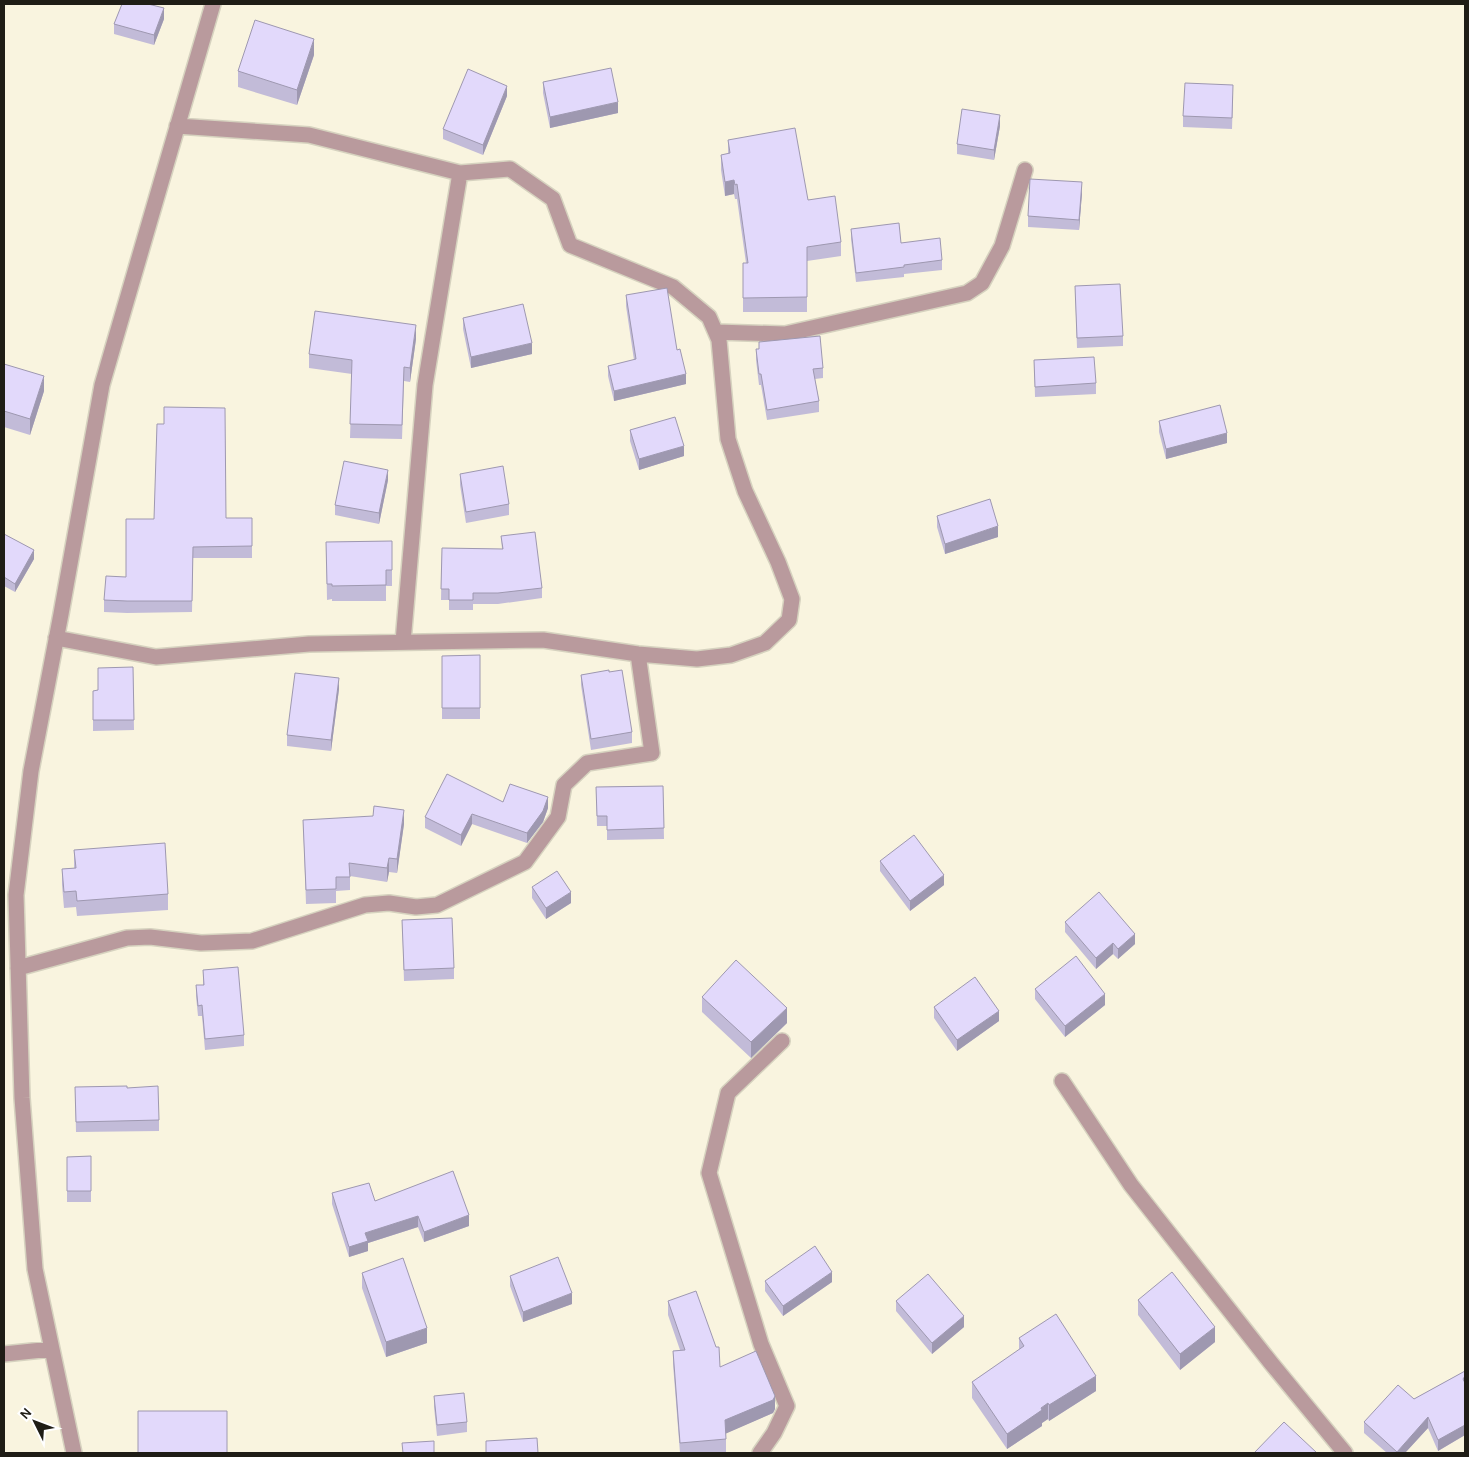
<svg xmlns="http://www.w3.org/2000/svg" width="1469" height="1457" font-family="Karla,sans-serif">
<rect width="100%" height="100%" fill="#f9f4df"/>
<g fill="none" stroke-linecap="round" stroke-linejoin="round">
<defs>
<path id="minor" d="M 716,332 L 785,334 L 967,293 L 982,283 L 1002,246 L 1025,170
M 56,638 L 156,657 L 309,644 L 543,640 L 638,654 L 697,659 L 731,655 L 765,643 L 789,620 L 792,599 L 778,562 L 745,491 L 728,439 L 719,340 L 709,317 L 673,287 L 570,245 L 553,199 L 510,169 L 460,173 L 309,135 L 177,126
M 403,642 L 425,385 L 460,173
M 18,968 L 127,938 L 150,937 L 201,943 L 252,941 L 365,905 L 389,903 L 416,907 L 437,905 L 525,862 L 558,817 L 564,785 L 587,763 L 652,753 L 638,654
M 1062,1081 L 1131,1185 L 1271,1363 L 1345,1453
M 4,1354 L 52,1349
M 74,1453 L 35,1269 L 22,1098 L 16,895 L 31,771 L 61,614 L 102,385 L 213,4
M 760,1453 L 774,1433 L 787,1406 L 761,1344 L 709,1173 L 728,1093 L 782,1041"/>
</defs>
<use href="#minor" stroke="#d6d2bf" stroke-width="18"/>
<use href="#minor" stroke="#b99a9d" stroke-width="15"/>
</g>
<path fill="#c2bbd8" d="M 164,19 L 154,45 L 114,34 L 114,24 Z
M 314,55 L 297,105 L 238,87 L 238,71 Z
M 543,82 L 618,113 L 550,128 L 543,93 Z
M 507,96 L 483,155 L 443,139 L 443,129 Z
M 1233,96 L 1232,129 L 1183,127 L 1183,116 Z
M 1000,126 L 994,160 L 957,154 L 957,144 Z
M 728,140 L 808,200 L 841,242 L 841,256 L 807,261 L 807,312 L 743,312 L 743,263 L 746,263 L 737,199 L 735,199 L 734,194 L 725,196 L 721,170 L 721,155 L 728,154 Z
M 1082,193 L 1079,230 L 1028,227 L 1028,216 Z
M 851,229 L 901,243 L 942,260 L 942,270 L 904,274 L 904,277 L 856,282 L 851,239 Z
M 1075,286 L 1123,336 L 1123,346 L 1077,348 Z
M 626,295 L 677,350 L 686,384 L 614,401 L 608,376 L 608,366 L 634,360 L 626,306 Z
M 463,318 L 532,354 L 471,368 L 463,329 Z
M 416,339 L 410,382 L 404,381 L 402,439 L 350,438 L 352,374 L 309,368 L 309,354 Z
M 759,342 L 823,368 L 823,378 L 815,379 L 819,401 L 819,412 L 767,420 L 761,385 L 759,385 L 756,360 L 756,349 L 759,349 Z
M 1034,360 L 1096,383 L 1096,394 L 1035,397 Z
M 4,364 L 44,391 L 30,435 L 4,427 Z
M 1159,421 L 1227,443 L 1166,459 L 1159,432 Z
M 630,430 L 684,456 L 639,470 L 630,441 Z
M 460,474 L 509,504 L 509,515 L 466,523 L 460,485 Z
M 388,480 L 379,524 L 335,515 L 335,505 Z
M 937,516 L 998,537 L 945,554 L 937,527 Z
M 226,518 L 252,518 L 252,558 L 193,558 L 192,612 L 127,613 L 104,612 L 104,600 L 126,577 Z
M 4,534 L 34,559 L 15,592 L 4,586 Z
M 501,536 L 542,588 L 542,598 L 498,604 L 473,604 L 473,610 L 449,610 L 449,600 L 441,600 L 442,548 L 502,549 Z
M 392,541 L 392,586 L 386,586 L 386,601 L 332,601 L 332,599 L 327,600 L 326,542 Z
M 480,655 L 480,719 L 442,719 L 442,656 Z
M 133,667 L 134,730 L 93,731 L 93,691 L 98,690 Z
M 609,672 L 632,732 L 632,743 L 591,750 L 581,685 L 581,675 Z
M 339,689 L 331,751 L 287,746 L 287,735 Z
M 663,786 L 664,839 L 607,840 L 607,826 L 597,826 L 596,787 Z
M 503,802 L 548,808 L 543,822 L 527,843 L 472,824 L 461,846 L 425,828 L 425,817 Z
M 303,820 L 404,824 L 397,873 L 389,872 L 387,882 L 350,876 L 350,890 L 336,891 L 336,903 L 306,904 Z
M 74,850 L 168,894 L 168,910 L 77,916 L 76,907 L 64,908 L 62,885 L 62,869 L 74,868 Z
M 880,861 L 944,885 L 910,911 L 880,871 Z
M 532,887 L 571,903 L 546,919 L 532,898 Z
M 402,920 L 454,968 L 454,979 L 404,981 Z
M 1065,922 L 1135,944 L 1118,959 L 1113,954 L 1096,969 L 1065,932 Z
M 203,970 L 244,1035 L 244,1046 L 205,1050 L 202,1016 L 198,1016 L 196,996 L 196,985 L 203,985 Z
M 1035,989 L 1105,1005 L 1065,1037 L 1035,999 Z
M 702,997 L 787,1023 L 751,1058 L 702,1012 Z
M 934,1007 L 999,1021 L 957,1051 L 934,1018 Z
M 75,1087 L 127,1088 L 159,1120 L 159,1131 L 76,1132 Z
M 91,1156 L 91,1202 L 67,1202 L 67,1157 Z
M 332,1193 L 375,1201 L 469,1226 L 424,1242 L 418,1227 L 368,1243 L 368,1251 L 349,1257 L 332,1204 Z
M 362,1273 L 427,1343 L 386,1357 L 362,1288 Z
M 510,1276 L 572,1304 L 523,1322 L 510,1286 Z
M 765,1281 L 832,1282 L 783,1316 L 765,1291 Z
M 1138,1300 L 1215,1342 L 1180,1370 L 1138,1315 Z
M 668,1301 L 720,1367 L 775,1409 L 773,1413 L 726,1433 L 726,1452 L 680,1453 L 673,1364 L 673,1351 L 680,1350 L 668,1315 Z
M 896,1301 L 964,1327 L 932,1354 L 896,1311 Z
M 1019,1338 L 1096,1391 L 1049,1421 L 1048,1419 L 1042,1423 L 1042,1426 L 1007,1449 L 972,1398 L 972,1382 L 1019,1350 Z
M 1465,1371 L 1465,1435 L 1438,1451 L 1428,1428 L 1405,1453 L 1387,1453 L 1364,1433 L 1364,1422 L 1414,1399 Z
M 434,1396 L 467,1422 L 467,1432 L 437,1436 L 434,1407 Z"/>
<path fill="#9e98b0" d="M 164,8 L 164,19 L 154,45 L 154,35 Z
M 314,39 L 314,55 L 297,105 L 297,90 Z
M 507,86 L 507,96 L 483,155 L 483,145 Z
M 618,102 L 618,113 L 550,128 L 550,117 Z
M 1000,115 L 1000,126 L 994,160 L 994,150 Z
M 734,180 L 734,194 L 725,196 L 725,182 Z
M 1082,182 L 1082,193 L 1079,230 L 1079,220 Z
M 416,325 L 416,339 L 410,382 L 410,368 Z
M 532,343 L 532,354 L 471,368 L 471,357 Z
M 686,374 L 686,384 L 614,401 L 614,391 Z
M 44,376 L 44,391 L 30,435 L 30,419 Z
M 1227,433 L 1227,443 L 1166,459 L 1166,449 Z
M 684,446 L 684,456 L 639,470 L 639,459 Z
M 388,470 L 388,480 L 379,524 L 379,513 Z
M 998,526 L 998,537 L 945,554 L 945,544 Z
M 34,550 L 34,559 L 15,592 L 15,584 Z
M 339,678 L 339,689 L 331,751 L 331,740 Z
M 548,797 L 548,808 L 543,822 L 527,843 L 527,833 Z
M 404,810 L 404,824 L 397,873 L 397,859 Z
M 472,814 L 472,824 L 461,846 L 461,835 Z
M 389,858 L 389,872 L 387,882 L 387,868 Z
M 944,875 L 944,885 L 910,911 L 910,901 Z
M 571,892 L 571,903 L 546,919 L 546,908 Z
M 1135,934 L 1135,944 L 1118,959 L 1118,949 Z
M 1113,943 L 1113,954 L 1096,969 L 1096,958 Z
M 1105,994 L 1105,1005 L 1065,1037 L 1065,1026 Z
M 787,1008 L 787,1023 L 751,1058 L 751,1042 Z
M 999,1011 L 999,1021 L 957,1051 L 957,1040 Z
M 469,1215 L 469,1226 L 424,1242 L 424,1232 Z
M 418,1216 L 418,1227 L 368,1243 L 368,1251 L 349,1257 L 349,1247 L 365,1233 Z
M 832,1272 L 832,1282 L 783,1316 L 783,1306 Z
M 572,1293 L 572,1304 L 523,1322 L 523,1312 Z
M 964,1316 L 964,1327 L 932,1354 L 932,1343 Z
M 1215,1327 L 1215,1342 L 1180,1370 L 1180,1354 Z
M 427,1328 L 427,1343 L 386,1357 L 386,1342 Z
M 1096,1376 L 1096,1391 L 1049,1421 L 1049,1405 Z
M 775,1396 L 775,1409 L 773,1413 L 725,1434 L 725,1420 Z
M 1048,1403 L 1048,1419 L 1042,1423 L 1042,1426 L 1007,1449 L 1007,1434 Z
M 1428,1417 L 1428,1428 L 1405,1453 L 1397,1453 L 1397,1452 Z
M 1465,1425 L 1465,1435 L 1438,1451 L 1438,1440 Z"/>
<path fill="#e2d9fb" stroke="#9e98b0" d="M 122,4 L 148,4 L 164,8 L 154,35 L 114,24 Z
M 255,20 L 314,39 L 297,90 L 238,71 Z
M 611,68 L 618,102 L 550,117 L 543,82 Z
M 468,69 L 507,86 L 483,145 L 443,129 Z
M 1185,83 L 1233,85 L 1232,118 L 1183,116 Z
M 962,109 L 1000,115 L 994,150 L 957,144 Z
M 795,128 L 808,200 L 835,196 L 841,242 L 807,247 L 807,297 L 743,298 L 743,263 L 748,263 L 737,184 L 735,185 L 734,180 L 725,182 L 721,155 L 730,153 L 728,140 Z
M 1030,179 L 1082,182 L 1079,220 L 1028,216 Z
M 899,223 L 901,243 L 940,238 L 942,260 L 904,265 L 904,267 L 856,273 L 851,229 Z
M 1120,284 L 1123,336 L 1077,338 L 1075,286 Z
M 667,288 L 677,350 L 680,349 L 686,374 L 614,391 L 608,366 L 636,359 L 626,295 Z
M 523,304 L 532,343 L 471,357 L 463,318 Z
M 315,311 L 416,325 L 410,368 L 404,367 L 402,425 L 350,424 L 352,360 L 309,354 Z
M 820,336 L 823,368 L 813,369 L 819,401 L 767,410 L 761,374 L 759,374 L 756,349 L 759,349 L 759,342 Z
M 1094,357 L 1096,383 L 1035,387 L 1034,360 Z
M 4,364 L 44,376 L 30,419 L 4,411 Z
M 1220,405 L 1227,433 L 1166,449 L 1159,421 Z
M 164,407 L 225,408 L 226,518 L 252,518 L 252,546 L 193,547 L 192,601 L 127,601 L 104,600 L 106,576 L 126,577 L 126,519 L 154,519 L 157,424 L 164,424 Z
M 675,417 L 684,446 L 639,459 L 630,430 Z
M 344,461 L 388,470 L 379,513 L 335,505 Z
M 503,466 L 509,504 L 466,512 L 460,474 Z
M 990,499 L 998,526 L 945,544 L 937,516 Z
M 535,532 L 542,588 L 498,593 L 473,593 L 473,600 L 449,600 L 449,589 L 441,589 L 442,548 L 503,549 L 501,536 Z
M 4,534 L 34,550 L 15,584 L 4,577 Z
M 392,541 L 392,570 L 386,570 L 386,585 L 332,586 L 332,584 L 327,584 L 326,542 Z
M 480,655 L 480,708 L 442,708 L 442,656 Z
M 133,667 L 134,720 L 93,720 L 93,691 L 98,690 L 98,668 Z
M 609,670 L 609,672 L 622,670 L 632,732 L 591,739 L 581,675 Z
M 295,673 L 339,678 L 331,740 L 287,735 Z
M 447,774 L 503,802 L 510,784 L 548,797 L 543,811 L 527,833 L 472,814 L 461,835 L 425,817 Z
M 663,786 L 664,828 L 607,830 L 607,816 L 597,816 L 596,787 Z
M 374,806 L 404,810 L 397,859 L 389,858 L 387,868 L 349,863 L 350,877 L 336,877 L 336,889 L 306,890 L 303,820 L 373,816 Z
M 914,835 L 944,875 L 910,901 L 880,861 Z
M 165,843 L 168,894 L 77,901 L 76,891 L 64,892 L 62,869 L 76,868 L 74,850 Z
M 557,871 L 571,892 L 546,908 L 532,887 Z
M 1099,892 L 1135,934 L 1118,949 L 1113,943 L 1096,958 L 1065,922 Z
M 452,918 L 454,968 L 404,970 L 402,920 Z
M 1076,956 L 1105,994 L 1065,1026 L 1035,989 Z
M 736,960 L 787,1008 L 751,1042 L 702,997 Z
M 238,967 L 244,1035 L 205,1039 L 202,1005 L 198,1006 L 196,985 L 204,985 L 203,970 Z
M 975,977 L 999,1011 L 957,1040 L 934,1007 Z
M 127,1086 L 127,1088 L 158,1086 L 159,1120 L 76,1122 L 75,1087 Z
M 91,1156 L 91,1191 L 67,1191 L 67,1157 Z
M 453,1171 L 469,1215 L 424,1232 L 418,1216 L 365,1233 L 368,1241 L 349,1247 L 332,1193 L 369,1183 L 375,1201 Z
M 815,1246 L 832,1272 L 783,1306 L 765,1281 Z
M 558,1257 L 572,1293 L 523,1312 L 510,1276 Z
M 403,1258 L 427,1328 L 386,1342 L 362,1273 Z
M 1172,1272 L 1215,1327 L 1180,1354 L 1138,1300 Z
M 928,1274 L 964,1316 L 932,1343 L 896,1301 Z
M 696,1291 L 716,1347 L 719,1347 L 720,1367 L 756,1351 L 775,1396 L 773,1400 L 725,1420 L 726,1439 L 680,1443 L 673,1351 L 685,1350 L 668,1301 Z
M 1056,1314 L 1096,1376 L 1049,1405 L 1048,1403 L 1041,1408 L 1042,1410 L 1007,1434 L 972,1382 L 1024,1346 L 1019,1338 Z
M 1465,1371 L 1465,1376 L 1463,1379 L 1465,1383 L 1465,1425 L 1438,1440 L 1428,1417 L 1397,1452 L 1364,1422 L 1398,1385 L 1414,1399 Z
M 464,1393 L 467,1422 L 437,1425 L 434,1396 Z
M 138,1411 L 227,1411 L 227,1453 L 138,1453 Z
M 1284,1422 L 1317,1453 L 1254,1453 Z
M 537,1438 L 538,1453 L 486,1453 L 486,1441 Z
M 434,1441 L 434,1453 L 403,1453 L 402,1443 Z"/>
<rect width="1469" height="1457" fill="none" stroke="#1f1d16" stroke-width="10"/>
<g transform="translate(35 1422) rotate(312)" stroke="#ffffff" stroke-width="4" paint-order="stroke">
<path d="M0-4L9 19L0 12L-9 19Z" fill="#1f1d16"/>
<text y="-8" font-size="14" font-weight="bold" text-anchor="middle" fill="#1f1d16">N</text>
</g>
</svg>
